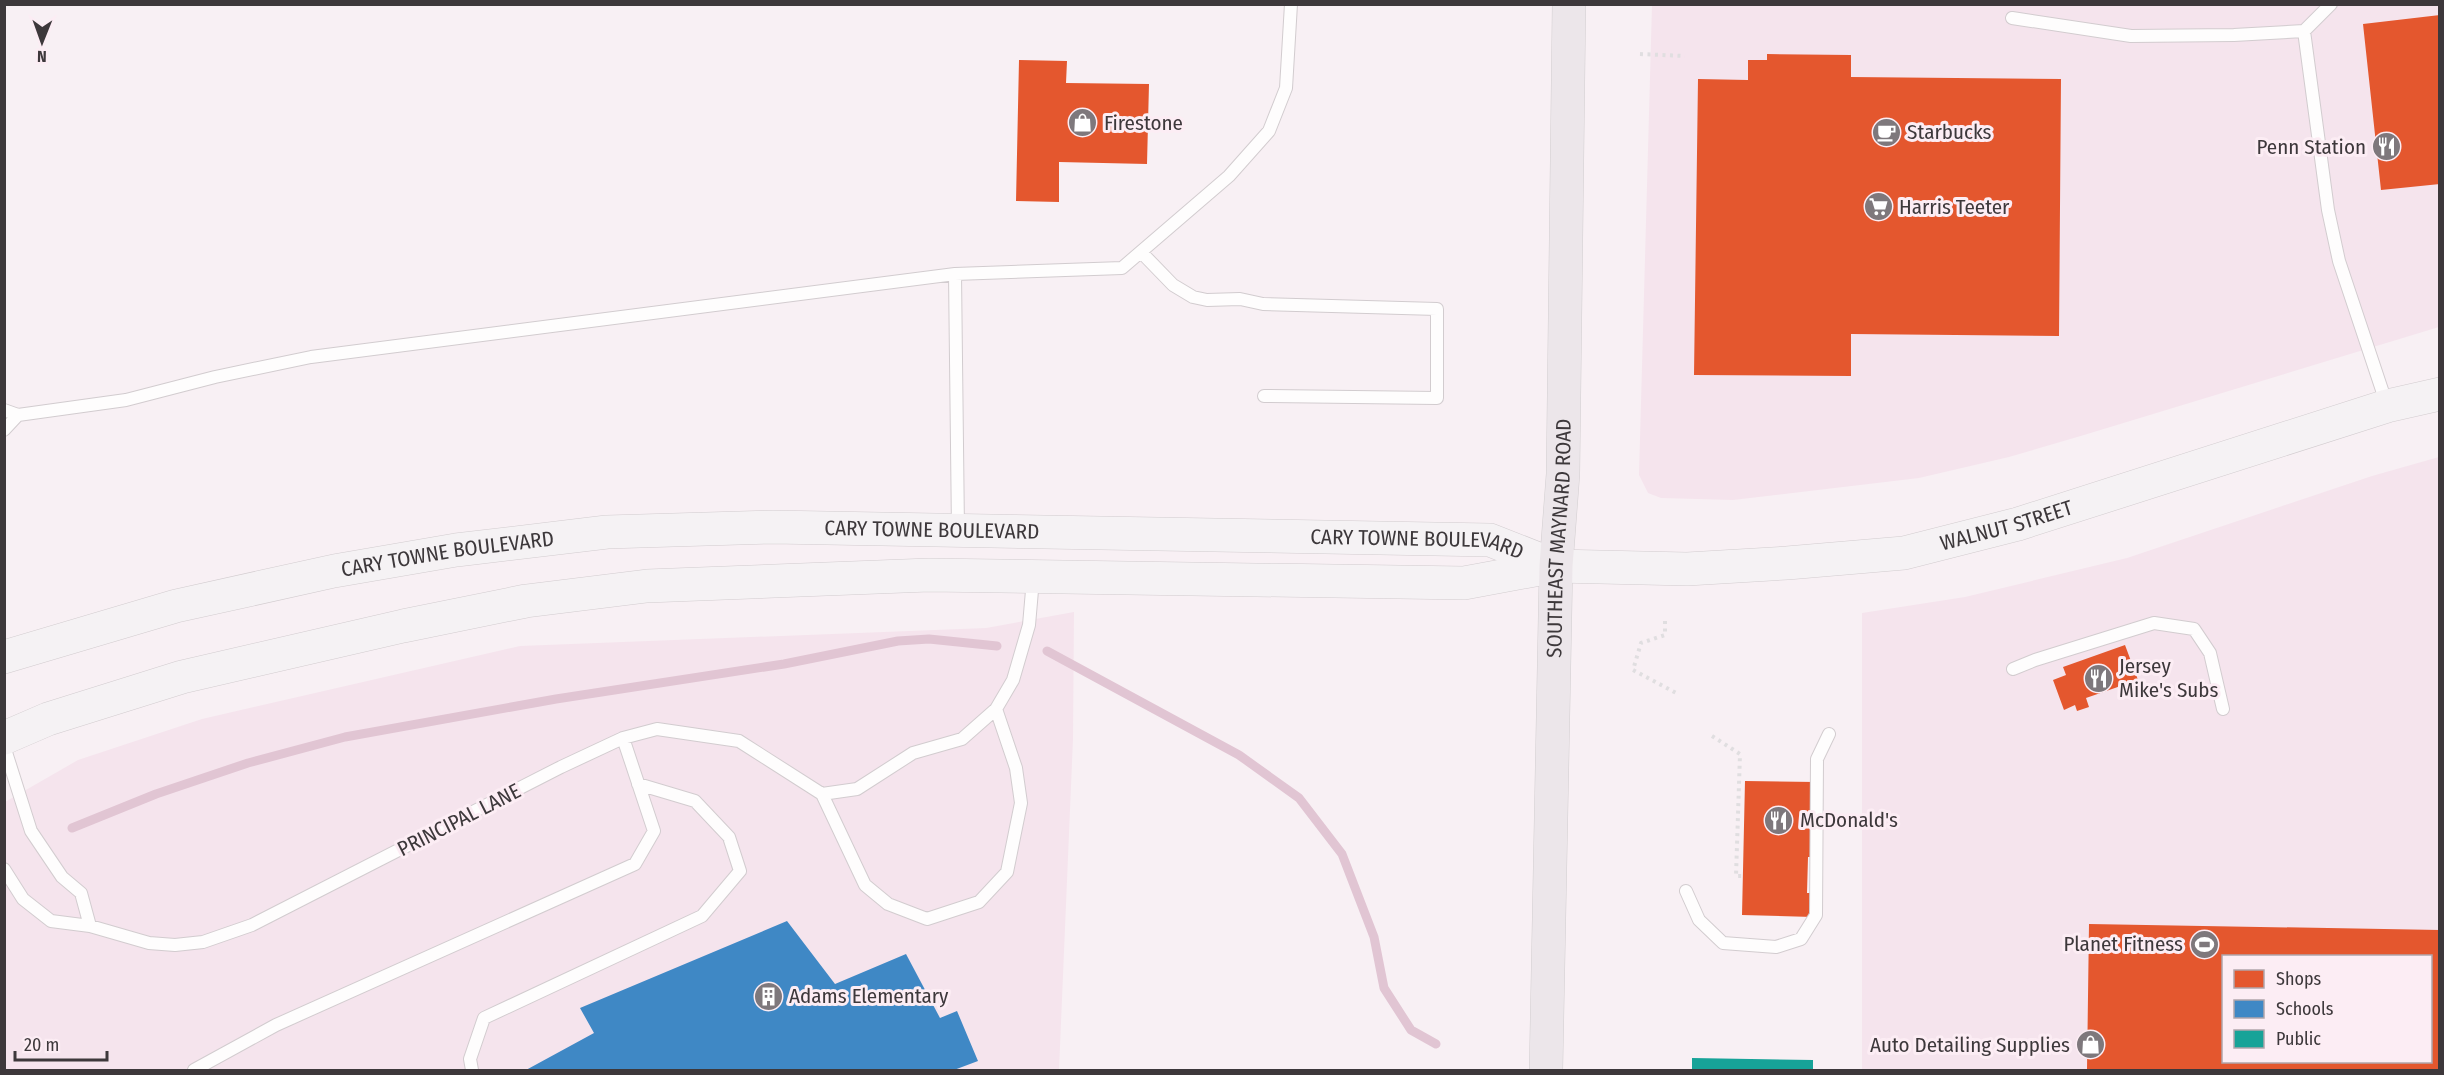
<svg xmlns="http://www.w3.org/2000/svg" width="2444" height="1075" font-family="'Fira Sans Condensed',sans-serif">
<rect width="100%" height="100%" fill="#f8f0f4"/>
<path fill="#f5e4ed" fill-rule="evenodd" d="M 1652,5 L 2439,5 L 2439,327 L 2084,435 L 2009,457 L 1919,478 L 1733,500 L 1661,498 L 1648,493 L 1639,475 Z
M 2439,457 L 2439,1070 L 1862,1070 L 1862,613 L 1965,597 L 2127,558 L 2372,476 ZM 2224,956 L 2430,956 L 2430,1062 L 2224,1062 Z
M 1074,612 L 1073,739 L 1059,1070 L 5,1070 L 5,802 L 78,760 L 202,719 L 520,646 L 986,628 Z"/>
<path fill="#e4572e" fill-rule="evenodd" d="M 2440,15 L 2440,184 L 2381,190 L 2363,24 Z
M 1767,54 L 1851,55 L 1851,77 L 2061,79 L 2059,336 L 1851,334 L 1851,376 L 1694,375 L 1698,79 L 1748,80 L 1748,60 L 1767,60 Z
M 1019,60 L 1067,61 L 1066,83 L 1149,84 L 1147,164 L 1059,162 L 1059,202 L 1016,201 Z
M 2125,645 L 2138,680 L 2086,698 L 2089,707 L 2077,711 L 2075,705 L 2064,710 L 2053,680 L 2066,675 L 2063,667 Z
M 1745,781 L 1815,782 L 1813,857 L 1808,857 L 1807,893 L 1813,893 L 1813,917 L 1742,915 Z
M 2089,924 L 2440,930 L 2440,1070 L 2087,1070 ZM 2224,956 L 2430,956 L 2430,1062 L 2224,1062 Z"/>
<path fill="#3f88c5" d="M 787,921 L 835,984 L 906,954 L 940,1018 L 957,1011 L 978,1061 L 954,1070 L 526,1070 L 594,1033 L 580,1008 Z"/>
<path fill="#17a398" d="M 1692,1058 L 1813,1060 L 1813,1070 L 1692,1070 Z"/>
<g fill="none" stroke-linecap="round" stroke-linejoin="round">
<path stroke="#e1c5d3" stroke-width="9" d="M 1047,651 L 1239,755 L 1299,798 L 1342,854 L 1374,937 L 1384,988 L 1411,1030 L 1436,1044
M 72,828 L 156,794 L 248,763 L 345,737 L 556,699 L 784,664 L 898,641 L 929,639 L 997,646"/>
<defs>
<path id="lane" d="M 2331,4 L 2304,31 L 2328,210 L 2339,261 L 2387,405
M 2012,18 L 2131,36 L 2234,35 L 2304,31
M 1141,252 L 1173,285 L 1193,297 L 1207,300 L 1240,299 L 1263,304 L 1437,309 L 1437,398 L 1264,396
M 955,274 L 958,530
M 4,410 L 18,415 L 126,400 L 215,377 L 311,357 L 955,274 L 1122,268 L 1229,176 L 1269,131 L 1286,88 L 1291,4
M 4,430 L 18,415
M 2013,669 L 2035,660 L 2154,623 L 2194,629 L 2210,653 L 2223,709
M 4,746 L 31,831 L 62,877 L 81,893 L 90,926
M 822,794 L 865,885 L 888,904 L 927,919 L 979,902 L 1007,872 L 1021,803 L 1016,768 L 996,709
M 822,794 L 857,789 L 913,753 L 962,739 L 996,709 L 1013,680 L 1029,625 L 1033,579
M 4,869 L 23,899 L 51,921 L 90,926 L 149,943 L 175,945 L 203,942 L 252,925 L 561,767 L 623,738 L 657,729 L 739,741 L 822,794
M 1686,891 L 1699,920 L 1723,943 L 1776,947 L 1801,939 L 1816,915 L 1817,759 L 1829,734
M 194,1070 L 276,1025 L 635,864 L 654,831 L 623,738
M 472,1070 L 470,1059 L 484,1018 L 702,916 L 740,871 L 729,837 L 695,801 L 638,784"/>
<g id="secondary">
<path id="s1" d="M 4,657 L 176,606 L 334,571 L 456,550 L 607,532 L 773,527 L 1490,540 L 1556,566"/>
<path id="s2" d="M 4,738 L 48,719 L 182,677 L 403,626 L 526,601 L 647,586 L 929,575 L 1464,583 L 1556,566 L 1687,569 L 1787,563 L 1904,553 L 2018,524 L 2387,406 L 2440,394"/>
</g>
<g id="primary">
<path id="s3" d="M 1546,1070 L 1556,566 L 1563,474 L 1569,4"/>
</g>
</defs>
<use href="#lane" stroke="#d2cccf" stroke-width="14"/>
<use href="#secondary" stroke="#d2cccf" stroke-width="34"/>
<use href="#primary" stroke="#d2ced0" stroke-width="34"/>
<path stroke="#e0dee0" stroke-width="4" stroke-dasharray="3 4.5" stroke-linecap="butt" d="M 1640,54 L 1685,56
M 1665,621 L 1665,635 L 1641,643 L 1633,670 L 1678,694
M 1712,736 L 1740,754 L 1736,876 L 1743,876"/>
<use href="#lane" stroke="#fefdfd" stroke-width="12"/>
<use href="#secondary" stroke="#f5f2f4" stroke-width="33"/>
<use href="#primary" stroke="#ece6ea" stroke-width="33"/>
</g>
<defs>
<symbol id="shop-disc" viewBox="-11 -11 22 22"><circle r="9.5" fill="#7e787c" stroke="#fcedf4"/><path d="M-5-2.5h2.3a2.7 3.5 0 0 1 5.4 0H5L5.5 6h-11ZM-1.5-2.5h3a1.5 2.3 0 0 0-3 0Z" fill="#fff"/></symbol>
<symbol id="cafe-disc" viewBox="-11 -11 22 22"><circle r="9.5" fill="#7e787c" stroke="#fcedf4"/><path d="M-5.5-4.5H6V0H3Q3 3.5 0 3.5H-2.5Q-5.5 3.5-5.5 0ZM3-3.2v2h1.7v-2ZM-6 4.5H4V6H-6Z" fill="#fff"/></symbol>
<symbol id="restaurant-disc" viewBox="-11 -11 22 22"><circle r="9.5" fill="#7e787c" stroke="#fcedf4"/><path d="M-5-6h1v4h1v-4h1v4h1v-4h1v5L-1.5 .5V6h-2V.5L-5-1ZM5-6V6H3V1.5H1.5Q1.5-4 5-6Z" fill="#fff"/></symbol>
<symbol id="supermarket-disc" viewBox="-11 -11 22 22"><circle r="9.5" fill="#7e787c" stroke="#fcedf4"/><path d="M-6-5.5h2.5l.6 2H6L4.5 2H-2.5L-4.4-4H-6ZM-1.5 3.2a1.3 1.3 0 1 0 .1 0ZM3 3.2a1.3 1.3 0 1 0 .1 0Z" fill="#fff"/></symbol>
<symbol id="stadium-disc" viewBox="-11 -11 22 22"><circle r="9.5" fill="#7e787c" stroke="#fcedf4"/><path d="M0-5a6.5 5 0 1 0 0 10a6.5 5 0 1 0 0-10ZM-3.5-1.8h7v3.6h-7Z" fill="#fff"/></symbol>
<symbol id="building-disc" viewBox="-11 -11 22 22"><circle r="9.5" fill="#7e787c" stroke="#fcedf4"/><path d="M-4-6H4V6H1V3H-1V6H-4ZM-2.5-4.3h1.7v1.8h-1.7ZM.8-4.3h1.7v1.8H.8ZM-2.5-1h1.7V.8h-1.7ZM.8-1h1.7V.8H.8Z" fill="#fff"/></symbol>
</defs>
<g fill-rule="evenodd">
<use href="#shop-disc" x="1066" y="106" width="33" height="33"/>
<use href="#cafe-disc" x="1870" y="116" width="33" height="33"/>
<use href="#restaurant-disc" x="2370" y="130" width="33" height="33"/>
<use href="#supermarket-disc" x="1862" y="190" width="33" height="33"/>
<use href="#restaurant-disc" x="2082" y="662" width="33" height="33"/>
<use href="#restaurant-disc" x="1762" y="804" width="33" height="33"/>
<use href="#stadium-disc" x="2188" y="928" width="33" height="33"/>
<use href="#building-disc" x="752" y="980" width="33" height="33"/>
<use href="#shop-disc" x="2074" y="1028" width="33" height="33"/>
</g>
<g text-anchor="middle" stroke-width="6" stroke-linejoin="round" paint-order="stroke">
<g font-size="21" fill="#3d383b" stroke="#fcedf4" text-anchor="start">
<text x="1104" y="130">Firestone</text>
<text x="1907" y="139">Starbucks</text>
<text x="2366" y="154" text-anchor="end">Penn Station</text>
<text x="1899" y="214">Harris Teeter</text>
<text x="2119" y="673">Jersey<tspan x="2119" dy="24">Mike's Subs</tspan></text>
<text x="1800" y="827">McDonald's</text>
<text x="2183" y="951" text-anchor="end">Planet Fitness</text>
<text x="789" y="1003">Adams Elementary</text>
<text x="2070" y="1052" text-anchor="end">Auto Detailing Supplies</text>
</g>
<g font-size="21" fill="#3d383b" stroke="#fcedf4">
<text dy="7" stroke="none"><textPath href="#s2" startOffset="2028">WALNUT STREET</textPath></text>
<text dy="7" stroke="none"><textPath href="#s1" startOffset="942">CARY TOWNE BOULEVARD</textPath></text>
<text dy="7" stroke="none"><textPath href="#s3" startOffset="532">SOUTHEAST MAYNARD ROAD</textPath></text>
<text dy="7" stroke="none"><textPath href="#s1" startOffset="1428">CARY TOWNE BOULEVARD</textPath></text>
<text dy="7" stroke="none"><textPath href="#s1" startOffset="456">CARY TOWNE BOULEVARD</textPath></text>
<text transform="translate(459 820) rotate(-27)" y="7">PRINCIPAL LANE</text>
</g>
</g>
<rect width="2444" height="1075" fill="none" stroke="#3d383b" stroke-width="12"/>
<rect x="2222" y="955" width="210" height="108" fill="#fcedf4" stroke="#b0a5aa" stroke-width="1.5"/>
<rect x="2234" y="970" width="30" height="18" fill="#e4572e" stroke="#b0a5aa" stroke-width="1.5"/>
<text x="2276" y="985" font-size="18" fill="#3d383b">Shops</text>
<rect x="2234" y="1000" width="30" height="18" fill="#3f88c5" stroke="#b0a5aa" stroke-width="1.5"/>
<text x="2276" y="1015" font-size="18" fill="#3d383b">Schools</text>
<rect x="2234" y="1030" width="30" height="18" fill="#17a398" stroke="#b0a5aa" stroke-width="1.5"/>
<text x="2276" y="1045" font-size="18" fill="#3d383b">Public</text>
<g transform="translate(42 42) rotate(181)" stroke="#fcedf4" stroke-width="4.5" paint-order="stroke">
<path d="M0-4.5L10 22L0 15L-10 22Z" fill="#3d383b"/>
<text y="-9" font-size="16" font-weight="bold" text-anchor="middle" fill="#3d383b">N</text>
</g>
<path d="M15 1051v9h92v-9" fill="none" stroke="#3d383b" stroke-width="3"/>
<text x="24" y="1051" font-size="18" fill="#3d383b" stroke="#fcedf4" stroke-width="4.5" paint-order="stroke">20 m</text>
</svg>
